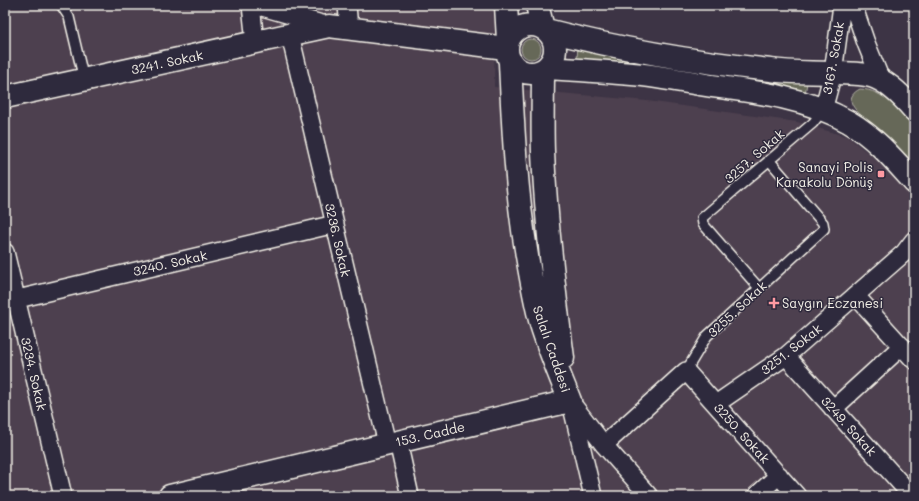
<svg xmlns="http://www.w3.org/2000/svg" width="919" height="501" font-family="Mali,sans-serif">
<rect width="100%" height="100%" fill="#3d3445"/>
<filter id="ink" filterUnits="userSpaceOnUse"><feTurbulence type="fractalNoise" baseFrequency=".025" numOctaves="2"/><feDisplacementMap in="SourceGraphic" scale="8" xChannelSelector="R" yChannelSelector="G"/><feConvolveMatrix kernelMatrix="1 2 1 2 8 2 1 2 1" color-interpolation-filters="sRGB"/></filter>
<g filter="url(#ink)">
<path fill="#4e404f" d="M 5,5 L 495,5 L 494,87 L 647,101 L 797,122 L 848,137 L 873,157 L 914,197 L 914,496 L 5,496 Z"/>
<path fill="#666759" stroke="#adaca0" d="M521 49a10 10 0 1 1 20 0a10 10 0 1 1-20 0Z
M 578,46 L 807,83 L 805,94 L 575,64 L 577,59 Z
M 860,89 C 884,90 898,110 914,127 L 914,167 C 902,154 890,140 876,128 C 870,122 855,112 852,104 C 849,97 854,92 860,89 Z"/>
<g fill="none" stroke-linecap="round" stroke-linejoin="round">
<defs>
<path id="service" d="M 61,5 L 69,17 L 84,80
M 759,288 L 703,224 L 702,218 L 813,123 L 823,110
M 686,371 L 707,336 L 824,229 L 823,223 L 769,160"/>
<path id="minor" d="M 251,5 L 255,42
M 255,5 L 329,26
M 347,5 L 349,29
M 853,5 L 866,43 L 881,80
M 290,35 L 387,444
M 823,110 L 833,73 L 842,5
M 5,252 L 63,496
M 856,296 L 914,360
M 5,302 L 335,224
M 786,356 L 912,496
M 570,401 L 604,445 L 649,496
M 716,404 L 786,356 L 904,253 L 914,240
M 572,407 L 593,496
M 833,409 L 902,346
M 398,442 L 410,496
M 604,445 L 686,371 L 797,496
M 227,482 L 230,496
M 756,496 L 779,475"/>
<path id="tertiary" d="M 506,5 L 508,40
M 537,5 L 543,28
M507 49a24 24 0 1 1 48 0a24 24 0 1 1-48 0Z
M 546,30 C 620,49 695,62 771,70 C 791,73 812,72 832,73 C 845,73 859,73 871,76 C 888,81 903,97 914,110
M 510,63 C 513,127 516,192 527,256 C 531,279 535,302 541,324 C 549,350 560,376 570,401
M 546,68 C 578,70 611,72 643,75 C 666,78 689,82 712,86 C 759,92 807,98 849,122 C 875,137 895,161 914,182
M 543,70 C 543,97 542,125 543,152 C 546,221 554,290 563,358
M 5,97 L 329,26 L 506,48
M 170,496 L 570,401"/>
</defs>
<use href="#service" stroke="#f4f1e8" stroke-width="12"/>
<use href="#minor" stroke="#f4f1e8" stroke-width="20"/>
<use href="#tertiary" stroke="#f4f1e8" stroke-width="25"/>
<use href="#service" stroke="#2f2a3d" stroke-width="9"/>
<use href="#minor" stroke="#2f2a3d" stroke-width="17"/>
<use href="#tertiary" stroke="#2f2a3d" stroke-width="22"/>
</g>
</g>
<g fill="#ff9aa2" stroke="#2f2a3d" stroke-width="1.5">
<rect x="877" y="170" width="8" height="8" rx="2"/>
<path d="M772 297h4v4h4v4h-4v4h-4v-4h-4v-4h4z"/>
</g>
<g text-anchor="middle" stroke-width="3" stroke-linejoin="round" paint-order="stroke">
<g font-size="13" fill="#f4f1e8" stroke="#2f2a3d">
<text transform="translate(833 58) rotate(-80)" y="5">3167. Sokak</text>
<text transform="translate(167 62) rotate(-12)" y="5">3241. Sokak</text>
<text transform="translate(754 156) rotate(-41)" y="5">3257. Sokak</text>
<text transform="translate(338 240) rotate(77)" y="5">3236. Sokak</text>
<text transform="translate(170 263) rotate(-13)" y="5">3240. Sokak</text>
<text transform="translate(737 309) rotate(-43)" y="5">3255. Sokak</text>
<text transform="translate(552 349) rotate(71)" y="5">Salalı Caddesi</text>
<text transform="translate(791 349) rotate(-38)" y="5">3251. Sokak</text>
<text transform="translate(34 374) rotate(77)" y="5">3234. Sokak</text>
<text transform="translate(849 426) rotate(48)" y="5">3249. Sokak</text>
<text transform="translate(742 433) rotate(48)" y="5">3250. Sokak</text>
<text transform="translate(430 434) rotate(-13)" y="5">153. Cadde</text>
</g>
<g font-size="13" fill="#f4f1e8" stroke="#2f2a3d" text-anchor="end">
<text x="873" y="172">Sanayi Polis<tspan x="873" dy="15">Karakolu Dönüş</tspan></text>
<text x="782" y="308" text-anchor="start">Saygın Eczanesi</text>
</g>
</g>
<rect width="919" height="501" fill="none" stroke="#2f2a3d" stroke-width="20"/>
<rect x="10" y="10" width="899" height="481" fill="none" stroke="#f4f1e8" stroke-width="1.5" filter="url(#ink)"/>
</svg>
